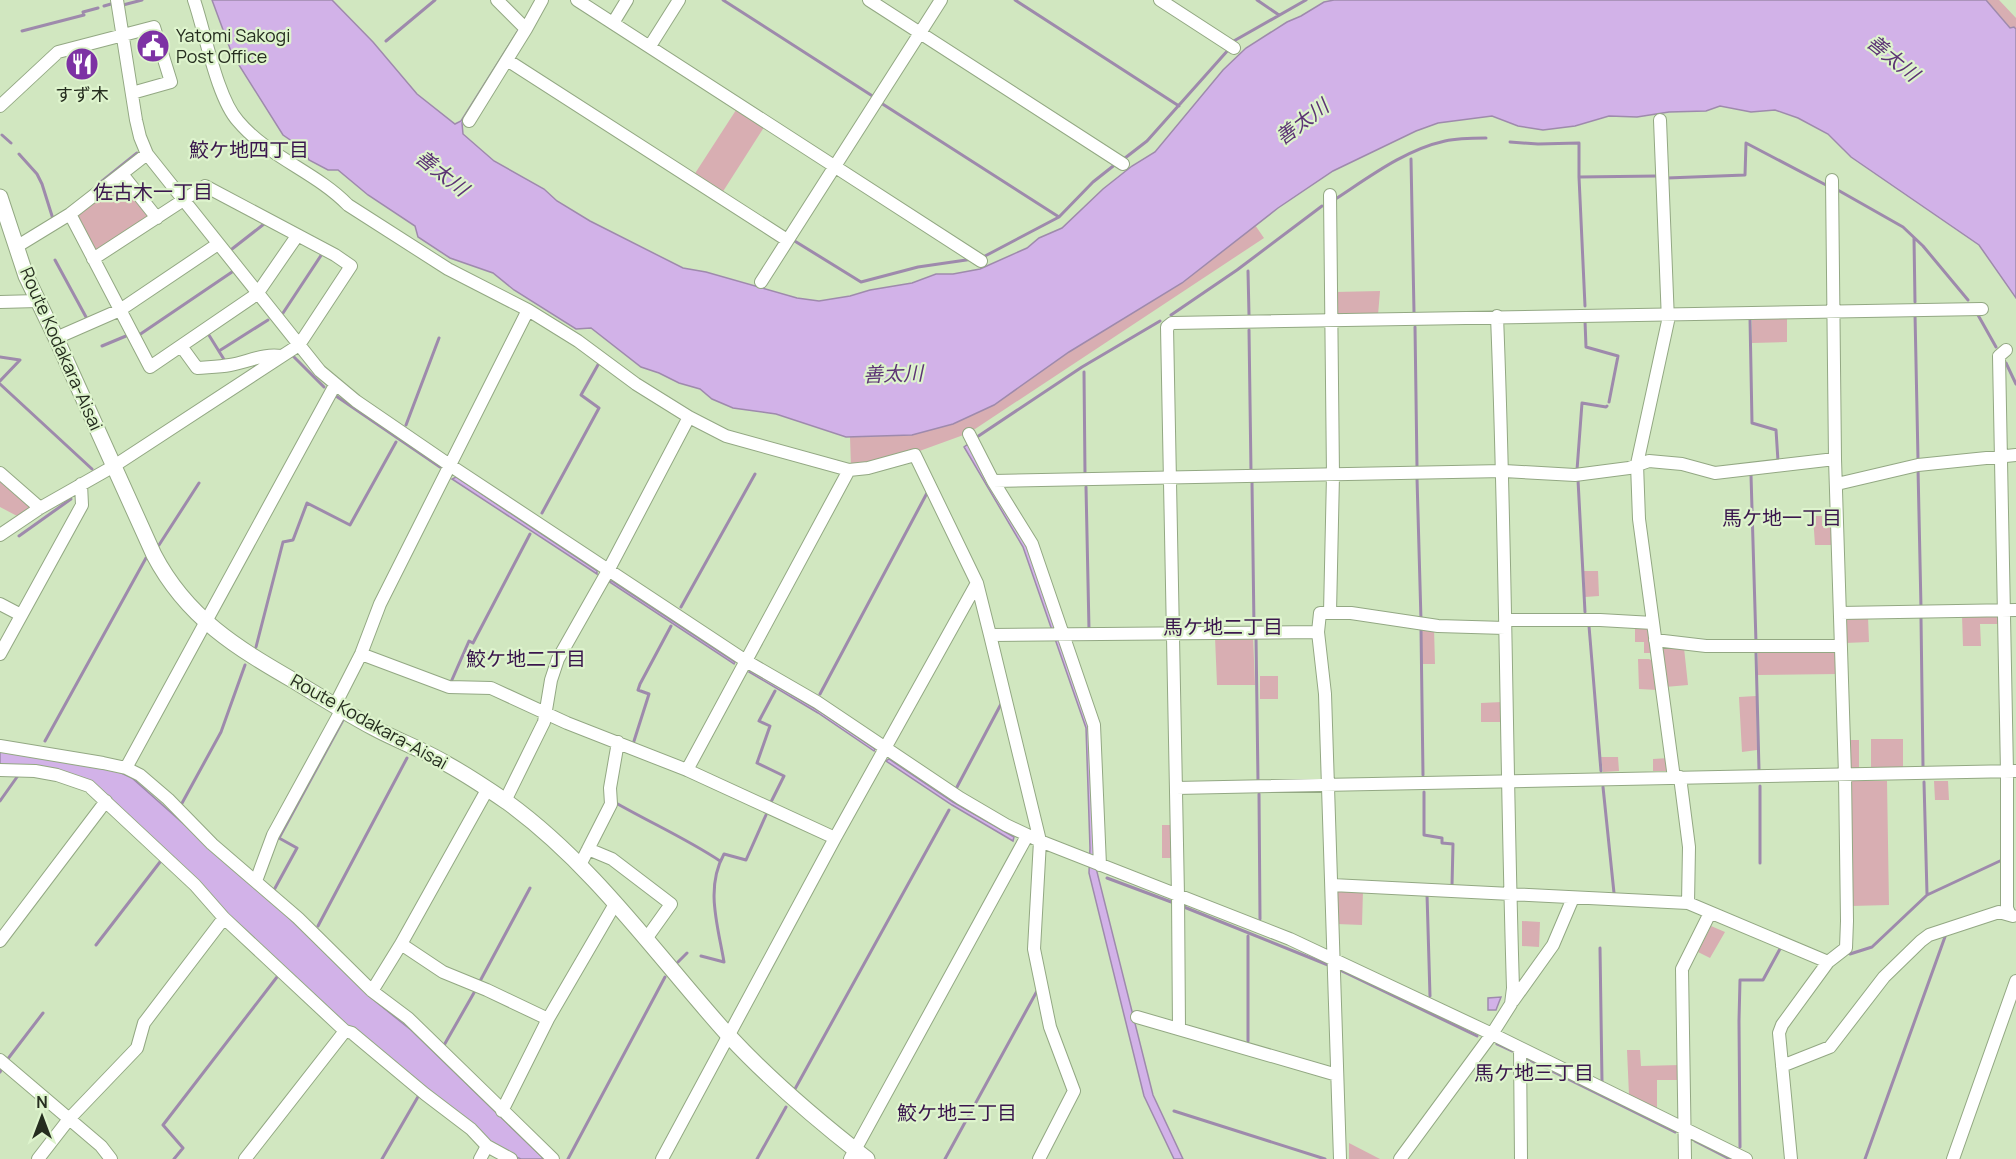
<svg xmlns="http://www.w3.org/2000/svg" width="2016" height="1159" font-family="Manrope,'Noto Sans JP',sans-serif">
<rect width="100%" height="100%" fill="#d1e7c0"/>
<path fill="#d8aeb2" d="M 1986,0 L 1999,0 L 2016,18 L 2016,29 L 2014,27 L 2010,28 Z
M 738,107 L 766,124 L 722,193 L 694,175 Z
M 122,178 L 152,215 L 96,251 L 78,216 L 78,213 Z
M 1255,225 L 1264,238 L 969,433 L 914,453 L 851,467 L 850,437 L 912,435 L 953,424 L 994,405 L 1069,352 L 1182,283 Z
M 1380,291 L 1378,315 L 1340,315 L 1335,310 L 1335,292 Z
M 1752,318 L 1787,318 L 1787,342 L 1752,343 Z
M 0,478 L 29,504 L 30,511 L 19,517 L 0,507 Z
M 1813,516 L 1822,516 L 1822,526 L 1833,526 L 1834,545 L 1815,545 Z
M 1598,571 L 1599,596 L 1585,597 L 1584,571 Z
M 1962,615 L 1998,616 L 1998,624 L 1980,624 L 1981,646 L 1963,646 Z
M 1847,617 L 1868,617 L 1869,642 L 1845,643 L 1844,620 Z
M 1635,624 L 1649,626 L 1654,653 L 1644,653 L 1644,642 L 1635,642 Z
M 1420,627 L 1434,628 L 1435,664 L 1420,664 Z
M 1253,636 L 1255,685 L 1217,685 L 1215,637 Z
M 1661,645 L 1684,648 L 1688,685 L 1665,687 Z
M 1832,650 L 1837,656 L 1838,674 L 1758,675 L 1758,651 Z
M 1638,659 L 1649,659 L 1655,662 L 1658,690 L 1639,689 Z
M 1260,676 L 1278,676 L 1278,699 L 1260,699 Z
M 1756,696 L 1757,750 L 1742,752 L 1739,697 Z
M 1502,702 L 1502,722 L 1481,722 L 1481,703 Z
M 1871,739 L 1903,739 L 1903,768 L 1871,768 Z
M 1848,740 L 1859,740 L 1859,768 L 1852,768 L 1848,765 Z
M 1601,757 L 1618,757 L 1619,771 L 1603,772 Z
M 1669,758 L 1667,771 L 1653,771 L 1653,759 Z
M 1852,781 L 1887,781 L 1889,905 L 1851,906 L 1849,785 Z
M 1934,781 L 1948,781 L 1949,800 L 1935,800 Z
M 1162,825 L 1171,825 L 1171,858 L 1162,858 Z
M 1342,890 L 1363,890 L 1362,925 L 1337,924 L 1336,893 Z
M 1522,921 L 1540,922 L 1539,947 L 1522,946 Z
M 1711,926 L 1725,932 L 1710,958 L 1698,952 Z
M 1627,1050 L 1640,1050 L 1641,1066 L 1680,1065 L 1680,1080 L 1657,1080 L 1657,1109 L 1629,1095 Z
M 1349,1143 L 1380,1159 L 1349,1159 Z"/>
<path fill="#d2b2e8" stroke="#9e8aac" stroke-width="1.5" d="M 212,0 L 332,0 L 373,42 L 417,94 L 455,124 L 461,121 L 520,27 L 521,29 L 462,123 L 463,134 L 494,161 L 544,189 L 557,201 L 590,221 L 683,268 L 706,272 L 797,298 L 819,301 L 850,296 L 870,290 L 912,283 L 936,274 L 953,274 L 980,269 L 1027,248 L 1039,238 L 1062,228 L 1103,189 L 1132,166 L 1155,152 L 1223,70 L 1246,48 L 1287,22 L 1301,16 L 1324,2 L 1334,0 L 1986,0 L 2010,28 L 2014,27 L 2016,29 L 2016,298 L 1979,245 L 1851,157 L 1828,134 L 1798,118 L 1775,110 L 1751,112 L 1720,106 L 1706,111 L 1669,112 L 1637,117 L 1609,116 L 1575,126 L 1543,130 L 1518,126 L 1492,116 L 1438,123 L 1416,131 L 1333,171 L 1278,208 L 1182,283 L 1069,352 L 994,405 L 953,424 L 912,435 L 846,437 L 776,414 L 733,408 L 712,399 L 700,389 L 679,383 L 659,373 L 641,367 L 591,328 L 576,329 L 514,290 L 493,273 L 450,258 L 418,237 L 415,226 L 368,195 L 338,170 L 328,170 L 309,160 L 302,148 L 283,135 L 232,54 Z
M 968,444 L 1028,546 L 1091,727 L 1097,872 L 1153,1095 L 1183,1159 L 1174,1159 L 1144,1096 L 1089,873 L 1090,848 L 1086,728 L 1023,547 L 964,447 Z
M 456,477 L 597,571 L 597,574 L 452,479 Z
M 608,581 L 612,581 L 735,662 L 734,664 Z
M 751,671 L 819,711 L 875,749 L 874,751 L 818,713 L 749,672 Z
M 0,750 L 117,771 L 132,778 L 284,913 L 370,997 L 411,1030 L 544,1159 L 521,1159 L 496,1149 L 318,1001 L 237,925 L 98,788 L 0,767 Z
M 889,759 L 953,802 L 1014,837 L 1013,841 L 952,805 L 886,761 Z
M 1501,997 L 1496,1010 L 1488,1010 L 1488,998 Z"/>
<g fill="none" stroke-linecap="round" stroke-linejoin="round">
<path stroke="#9e8aac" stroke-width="3" d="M 723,0 L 874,97
M 1015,0 L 1179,106
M 1257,0 L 1279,15
M 123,5 L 142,0
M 104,6 L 111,4
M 22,31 L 84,15 L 83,12 L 98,8
M 386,41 L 435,0
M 1232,42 L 1306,0
M 881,103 L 1059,217
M 2,135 L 11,143
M 1510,142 L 1538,144 L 1579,143 L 1579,177 L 1658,176
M 19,154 L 37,174 L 42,184 L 53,219
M 1125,158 L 1147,141 L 1229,49
M 1411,159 L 1414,312
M 1579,177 L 1585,306
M 1667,178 L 1745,175 L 1746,143 L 1826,185
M 101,182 L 137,153
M 1836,189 L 1903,227 L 1923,246 L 1968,300
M 1334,200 C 1368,178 1404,150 1445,141 C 1458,138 1472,138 1486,138
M 1914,238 L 1915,302
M 793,240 L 861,282 L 918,267 L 973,259
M 232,249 L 264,224
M 985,256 L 1059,217 L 1093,182 L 1117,163
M 55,260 L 86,317
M 1248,271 L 1249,315
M 283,313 L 322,254
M 1915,314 L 1918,459
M 1171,315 L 1237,270 L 1322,206
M 1978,315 L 1996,347
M 1750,318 L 1752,423 L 1776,430 L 1778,461 L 1775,461
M 1585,321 L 1586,347 L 1618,356 L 1609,402
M 1415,327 L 1417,467
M 1249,330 L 1251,472
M 207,332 L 225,361
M 139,335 L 232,272
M 102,346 L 126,336
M 219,351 L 268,320
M 292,355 L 324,387
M 0,357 L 20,360 L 0,381
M 2006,363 L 2016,384
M 1084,372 L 1085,474
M 0,384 L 92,469
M 336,396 L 440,467
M 406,425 L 439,338
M 977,437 L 1082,367 L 1160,321
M 1918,468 L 1921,608
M 1577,470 L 1582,403 L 1606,407 L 1607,406
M 1751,475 L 1756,643
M 1417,478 L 1421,620
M 1578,480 L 1585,612
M 1252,482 L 1254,627
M 1086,487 L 1089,629
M 542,513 L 599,408 L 581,395 L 599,363
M 19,536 L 71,499
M 159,545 L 199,483
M 681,607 L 755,474
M 1921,618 L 1923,766
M 1589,626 L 1601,771
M 1421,629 L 1423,775
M 1256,637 L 1258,781
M 256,647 L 283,542 L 293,540 L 307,503 L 350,525 L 396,442
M 1756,653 L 1759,770
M 451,682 L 469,641 L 473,643 L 530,534
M 820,694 L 927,493
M 45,741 L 146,558
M 634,741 L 649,694 L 638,690 L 640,684 L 671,626
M 1924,782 L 1927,894
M 1760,786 L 1760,863
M 957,787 L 1001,704
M 1603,787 L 1614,893
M 1424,792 L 1424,835 L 1442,838 L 1442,843 L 1453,844 L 1452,886
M 1259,794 L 1260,919
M 0,801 L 17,777
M 771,802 L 784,776 L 757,763 L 770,726 L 759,721 L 775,691
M 616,803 C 651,823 687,839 720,861
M 181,805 L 221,732 L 245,665
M 1107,878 L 1174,903
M 274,890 L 297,848 L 279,838 L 343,720
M 1427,894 L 1430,996
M 1184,907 L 1328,965
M 318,926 L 407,758
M 96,945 L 160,862
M 1600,948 L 1602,1082
M 1848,953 L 1850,954 L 1872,947 L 1927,895 L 2002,860
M 701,956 L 724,962 C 718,926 705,888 724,854 L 746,860 L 766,815
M 678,962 L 687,953
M 1342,971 L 1477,1036
M 479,983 L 530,888
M 1248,1041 L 1248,936
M 1497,1044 L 1512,1051
M 443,1047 L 475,991
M 1524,1057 L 1675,1132
M 7,1060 L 43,1013
M 0,1072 L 1,1070
M 795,1089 L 949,810
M 1174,1111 L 1325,1159
M 1695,1141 L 1730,1159
M 1740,1147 L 1739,1021 L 1740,980 L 1763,980 L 1781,947
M 174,1159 L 183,1148 L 163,1125 L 277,977
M 382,1159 L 419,1095
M 568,1159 L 665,977
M 757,1159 L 786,1107
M 945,1159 L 1037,991
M 1865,1159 L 1946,934"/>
<defs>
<path id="minor" d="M 117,0 L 136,120 L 140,137 L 147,154 L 320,371 L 356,401 L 451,466 L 746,661 L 817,702 L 960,798 L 1006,825 L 1040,841 L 1290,939 L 1492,1034 L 1746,1159
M 194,0 C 205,32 217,98 238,121 C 268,157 316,172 348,205 L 448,269 L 528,310 L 578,341 L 636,384 L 689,417 L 726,436 L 849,470 L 868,468 L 915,455 L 977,583 L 990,635 L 1040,841 L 1034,949 L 1050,1027 L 1074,1091 L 1039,1159
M 497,0 L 526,29
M 577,0 L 981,261
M 869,0 L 1123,164
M 1160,0 L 1234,48
M 613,23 L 627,0
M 650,46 L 679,0
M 507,60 L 787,240
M 0,106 L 58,52 L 154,27 L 171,82 L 132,93
M 1660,120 L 1668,321 L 1637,464 L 1639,519 L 1674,778
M 469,121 L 526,29 L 542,0
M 122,174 L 157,218
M 70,214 L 150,367 L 257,294 L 297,236
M 16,247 L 70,214 L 147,154
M 761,282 L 941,0
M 0,302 L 38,301
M 56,338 L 120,310 L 218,244
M 181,346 L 197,368 C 208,367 219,367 230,365 C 247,362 265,353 281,356
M 2006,350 L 1999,356 L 2007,772 L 2007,908 L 2010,915
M 969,434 L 993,481 L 1504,471 L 1575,475 L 1629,468 L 1649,461 L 1682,464 L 1715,473 L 1835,459
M 0,473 L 40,508
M 993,481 L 1032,544 L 1094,725 L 1100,865
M 1837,484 L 1918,465 L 2016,455
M 0,535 L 40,508 L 114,466 L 299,345 L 351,266 L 335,255 L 205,186 L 93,259
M 0,604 L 21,615
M 1330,613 L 1333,475 L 1330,195
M 1840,613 L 2016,610
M 1505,620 L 1600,620 L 1653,623
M 990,635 L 1318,632
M 1655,640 L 1706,646 L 1841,646
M 0,654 L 82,505 L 81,484
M 361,654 L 449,687 L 491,688 L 567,723 L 687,770 L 835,838
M 335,705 L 361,654 L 380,604 L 528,310
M 0,746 L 103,763 L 126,768 L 140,775 L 168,799 L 212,844 L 298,918 L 372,991 L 408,1018 L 553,1159
M 126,768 L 335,385
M 0,770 L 35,771 L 57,775 L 89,786 L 195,885 L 224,918 L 345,1031 L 352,1033 L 425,1094 L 471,1129 L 487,1146 L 511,1159
M 687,770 L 849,470
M 1680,777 L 1689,847 L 1688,903
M 1176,788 L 2016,771
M 505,801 L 544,722 L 551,680 L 558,659 L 609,569 L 689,417
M 588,849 L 612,859 L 671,904 L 646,939
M 580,865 L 611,804 L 610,788 L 618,742
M 256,881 L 273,835 L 342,709
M 1332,885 L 1688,903 L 1828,962 L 1846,948 L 1847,921 L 1845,775 L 1835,459 L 1832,180
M 0,941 L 106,801
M 401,944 L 443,972 L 487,990 L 548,1019
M 372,991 L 401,944 L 487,790
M 1513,1001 L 1553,945 L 1573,898
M 1137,1017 L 1337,1075
M 1179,1029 L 1178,895 L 1167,327 L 1172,323 L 1982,309
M 1520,1048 L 1521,1159
M 0,1060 L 101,1146 L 111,1159
M 1782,1066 L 1830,1047 L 1884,977 L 1921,941 L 1929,935 L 1999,912 L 2013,916
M 502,1111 L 548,1019 L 615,904
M 38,1159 L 69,1119 L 137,1048 L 144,1023 L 224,918
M 245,1159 L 345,1031
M 480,1159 L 487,1146
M 662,1159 L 835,838 L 977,583
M 850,1159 L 1027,836
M 1340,1159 L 1325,694 L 1318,632 L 1320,613 L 1351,613 L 1438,626 L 1505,628
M 1400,1159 L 1492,1034 L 1511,1004 L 1513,988 C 1506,764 1506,540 1497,316
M 1685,1159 L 1682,969 L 1710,913
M 1791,1159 L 1779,1033 L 1782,1025 L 1828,962
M 1953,1159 L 2016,981"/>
<path id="major" d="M 0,197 L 26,276 L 56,338 L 154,555 C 187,618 237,648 296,682 C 322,698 348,714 374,728 C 398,741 424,750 447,764 C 467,775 488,789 507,802 C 595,866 657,956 729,1036 C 771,1081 818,1121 867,1159"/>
</defs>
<use href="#minor" stroke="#93a883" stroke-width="14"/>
<use href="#major" stroke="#93a883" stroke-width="17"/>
<use href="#minor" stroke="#fff" stroke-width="12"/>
<use href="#major" stroke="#fff" stroke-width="15"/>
</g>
<defs>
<symbol id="civic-disc" viewBox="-11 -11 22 22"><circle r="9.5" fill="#7d32a4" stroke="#def4cd"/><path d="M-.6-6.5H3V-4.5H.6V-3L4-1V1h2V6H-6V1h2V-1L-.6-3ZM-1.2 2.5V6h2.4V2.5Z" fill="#fff"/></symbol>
<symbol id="restaurant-disc" viewBox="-11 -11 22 22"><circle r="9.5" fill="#7d32a4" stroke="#def4cd"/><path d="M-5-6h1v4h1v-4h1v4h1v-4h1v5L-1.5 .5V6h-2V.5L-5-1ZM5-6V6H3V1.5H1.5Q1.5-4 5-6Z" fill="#fff"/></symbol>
</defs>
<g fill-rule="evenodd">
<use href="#civic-disc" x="134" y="27" width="38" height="38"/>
<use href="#restaurant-disc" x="63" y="45" width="38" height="38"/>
</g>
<g text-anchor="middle" stroke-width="4.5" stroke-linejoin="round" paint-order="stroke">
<g font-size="18" fill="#252d1f" stroke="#def4cd" text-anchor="start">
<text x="176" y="42">Yatomi Sakogi<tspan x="176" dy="21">Post Office</tspan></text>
<text x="82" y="101" text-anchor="middle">すず木</text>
</g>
<g font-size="18" fill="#252d1f" stroke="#def4cd">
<text transform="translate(61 349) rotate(66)" y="6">Route Kodakara-Aisai</text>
<text transform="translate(369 722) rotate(29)" y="6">Route Kodakara-Aisai</text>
</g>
<g font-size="20" font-style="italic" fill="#5c3374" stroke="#def4cd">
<text transform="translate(1893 58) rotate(39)" y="7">善太川</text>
<text transform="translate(1302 122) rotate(-37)" y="7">善太川</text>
<text transform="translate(442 173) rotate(38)" y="7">善太川</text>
<text transform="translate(893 374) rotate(-2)" y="7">善太川</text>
</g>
<g font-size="20" fill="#3a164d" stroke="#def4cd">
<text x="249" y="157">鮫ケ地四丁目</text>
<text x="153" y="199">佐古木一丁目</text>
<text x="1782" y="525">馬ケ地一丁目</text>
<text x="1223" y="634">馬ケ地二丁目</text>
<text x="526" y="666">鮫ケ地二丁目</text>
<text x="1534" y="1080">馬ケ地三丁目</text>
<text x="957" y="1120">鮫ケ地三丁目</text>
</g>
</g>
<g transform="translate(42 1117)" stroke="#def4cd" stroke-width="4.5" paint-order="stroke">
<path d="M0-4.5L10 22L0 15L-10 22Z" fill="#252d1f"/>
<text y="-9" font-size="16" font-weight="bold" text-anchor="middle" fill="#252d1f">N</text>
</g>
</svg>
